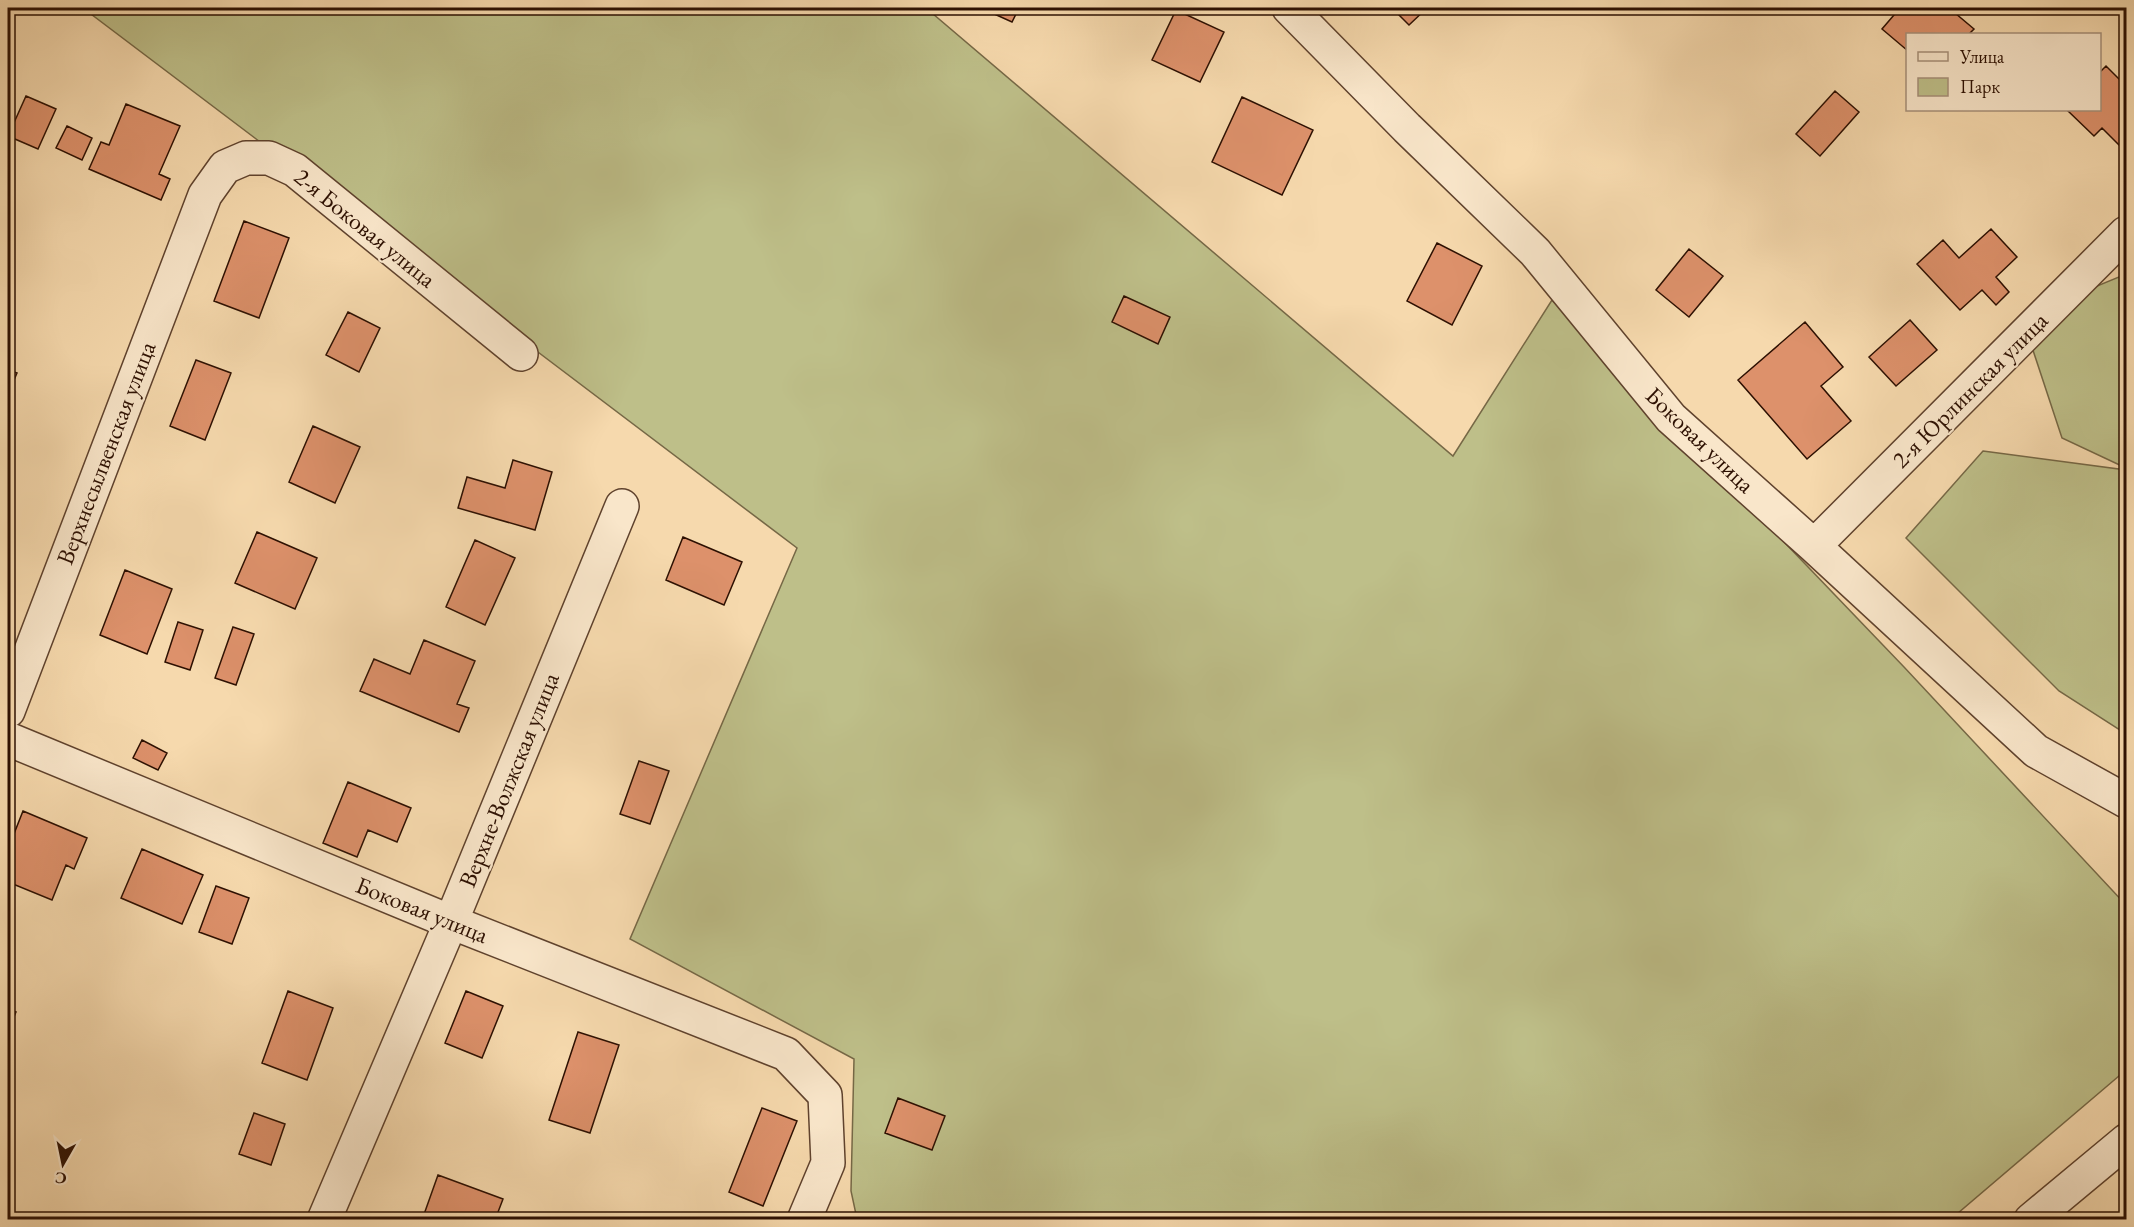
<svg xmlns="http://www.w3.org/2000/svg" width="2134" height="1227" font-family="'EB Garamond',serif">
<rect width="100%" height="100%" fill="#f6d9ad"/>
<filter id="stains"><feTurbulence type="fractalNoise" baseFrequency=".00333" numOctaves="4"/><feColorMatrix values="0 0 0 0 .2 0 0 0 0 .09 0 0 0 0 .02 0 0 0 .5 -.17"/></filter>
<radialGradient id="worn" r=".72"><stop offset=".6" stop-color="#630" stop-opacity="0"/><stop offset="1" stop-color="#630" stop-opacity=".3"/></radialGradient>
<path fill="#bebf89" stroke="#766846" stroke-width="1.5" d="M 83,8 L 926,8 L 1453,456 L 1552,300 L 1904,667 L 2126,905 L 2126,1070 L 1951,1219 L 857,1219 L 851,1191 L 854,1059 L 630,939 L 797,548 Z
M 2126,274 L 2126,468 L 2062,438 L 2022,317 Z
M 1983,451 L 2126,470 L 2126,734 L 2059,691 L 1906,538 Z"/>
<path fill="#dd916b" stroke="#2d1002" stroke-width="1.5" d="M 981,8 L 1019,8 L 1012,22 Z
M 1392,8 L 1427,8 L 1409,25 Z
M 1900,8 L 1949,8 L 1974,29 L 1969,34 L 1908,34 L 1908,51 L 1882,29 Z
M 1176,10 L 1224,32 L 1200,82 L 1152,60 Z
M 2106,66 L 2126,86 L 2126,152 L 2102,128 L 2094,136 L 2067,110 L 2100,110 L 2100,72 Z
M 1835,91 L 1859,112 L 1820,156 L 1796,134 Z
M 26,96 L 56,109 L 38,149 L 8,136 Z
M 1242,97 L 1313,130 L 1282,195 L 1212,162 Z
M 126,104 L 180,126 L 159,174 L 170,179 L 161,200 L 89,169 L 101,142 L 109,145 Z
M 67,126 L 92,138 L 82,160 L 56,148 Z
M 244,221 L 289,238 L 259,318 L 214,301 Z
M 1991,229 L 2017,257 L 1996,277 L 2009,292 L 1996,305 L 1982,290 L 1960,310 L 1917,264 L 1943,240 L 1959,258 Z
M 1437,243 L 1482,266 L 1452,325 L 1407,301 Z
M 1689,249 L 1723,276 L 1689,317 L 1656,290 Z
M 1124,296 L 1170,317 L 1158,344 L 1112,322 Z
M 348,312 L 380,328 L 359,372 L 326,355 Z
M 1910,320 L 1937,350 L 1896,386 L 1869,357 Z
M 1805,322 L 1843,367 L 1821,386 L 1851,421 L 1807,459 L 1738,380 Z
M 196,360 L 231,373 L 205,440 L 170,426 Z
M 8,370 L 17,373 L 8,394 Z
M 313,426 L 360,447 L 335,503 L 289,482 Z
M 513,460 L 552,472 L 535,530 L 458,508 L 467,477 L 505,488 Z
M 257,532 L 317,558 L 295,609 L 235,583 Z
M 683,537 L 742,562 L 724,605 L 666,580 Z
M 475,540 L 515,558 L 485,625 L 446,607 Z
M 125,570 L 172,589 L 147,654 L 100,635 Z
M 178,622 L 203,630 L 190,670 L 165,662 Z
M 233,627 L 254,634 L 236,685 L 215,678 Z
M 424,640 L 475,661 L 457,704 L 469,708 L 459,732 L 360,691 L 374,659 L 410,674 Z
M 142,740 L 167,753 L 158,770 L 133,758 Z
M 639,761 L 669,771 L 650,824 L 620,814 Z
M 348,782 L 411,808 L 397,842 L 368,830 L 357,857 L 323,843 Z
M 23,811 L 87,838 L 74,869 L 66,865 L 52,900 L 8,882 L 8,849 Z
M 142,849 L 203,875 L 182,924 L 121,898 Z
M 216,886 L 249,898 L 232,944 L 199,932 Z
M 288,991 L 333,1008 L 307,1080 L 262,1063 Z
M 466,991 L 503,1006 L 482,1058 L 445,1043 Z
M 8,1009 L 16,1012 L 8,1031 Z
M 578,1032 L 619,1045 L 590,1133 L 549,1120 Z
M 898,1098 L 945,1116 L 932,1150 L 885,1133 Z
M 762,1108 L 797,1121 L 763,1206 L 729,1192 Z
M 254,1113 L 285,1124 L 271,1165 L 239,1154 Z
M 438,1175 L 503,1199 L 495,1220 L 422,1220 Z"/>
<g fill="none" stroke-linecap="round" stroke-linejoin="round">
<defs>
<path id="minor" d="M 1289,8 L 1407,128 L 1535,252 L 1671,418 L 1814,546 L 2036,751 L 2126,801
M 1814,546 L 2126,233
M 8,711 L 205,195 L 225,167 L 246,158 L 269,158 L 295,170 L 521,354
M 8,739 L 451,922 L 786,1054 L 825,1095 L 828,1163 L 804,1220
M 324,1220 L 451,922 L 622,506
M 2031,1220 L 2126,1141"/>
</defs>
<use href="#minor" stroke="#5f422d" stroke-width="36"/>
<use href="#minor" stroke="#f9e6ca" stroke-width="33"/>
</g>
<g text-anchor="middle" stroke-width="4.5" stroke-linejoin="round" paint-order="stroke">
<g font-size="24" fill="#2d1002" stroke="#f9e6ca">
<text transform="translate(365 228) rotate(39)" y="8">2-я Боковая улица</text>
<text transform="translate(1970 390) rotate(-45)" y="8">2-я Юрлинская улица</text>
<text transform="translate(1700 440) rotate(44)" y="8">Боковая улица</text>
<text transform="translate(106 453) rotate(-69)" y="8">Верхнесылвенская улица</text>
<text transform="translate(509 780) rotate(-68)" y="8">Верхне-Волжская улица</text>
<text transform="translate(422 910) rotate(22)" y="8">Боковая улица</text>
</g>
</g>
<rect width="2134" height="1227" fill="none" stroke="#f6d9ad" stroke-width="30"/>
<rect x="9" y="9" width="2116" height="1209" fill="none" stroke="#2d1002" stroke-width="3"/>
<rect x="15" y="15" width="2104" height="1197" fill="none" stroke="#2d1002" stroke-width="1.5"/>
<rect x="1906" y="33" width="195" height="78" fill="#f9e6ca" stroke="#a7907a" stroke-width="1.5"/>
<rect x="1918" y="52" width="30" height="9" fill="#f9e6ca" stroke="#a7907a" stroke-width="1.5"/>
<text x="1960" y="63" font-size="18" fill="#2d1002">Улица</text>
<rect x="1918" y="78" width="30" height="18" fill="#bebf89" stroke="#a7907a" stroke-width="1.5"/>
<text x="1960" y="93" font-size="18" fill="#2d1002">Парк</text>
<g transform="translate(63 1164) rotate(189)" stroke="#f9e6ca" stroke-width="4.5" paint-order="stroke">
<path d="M0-4.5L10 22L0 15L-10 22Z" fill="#2d1002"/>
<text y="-9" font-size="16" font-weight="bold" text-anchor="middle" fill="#2d1002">С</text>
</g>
<rect width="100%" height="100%" filter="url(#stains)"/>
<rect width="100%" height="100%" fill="url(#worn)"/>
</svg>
